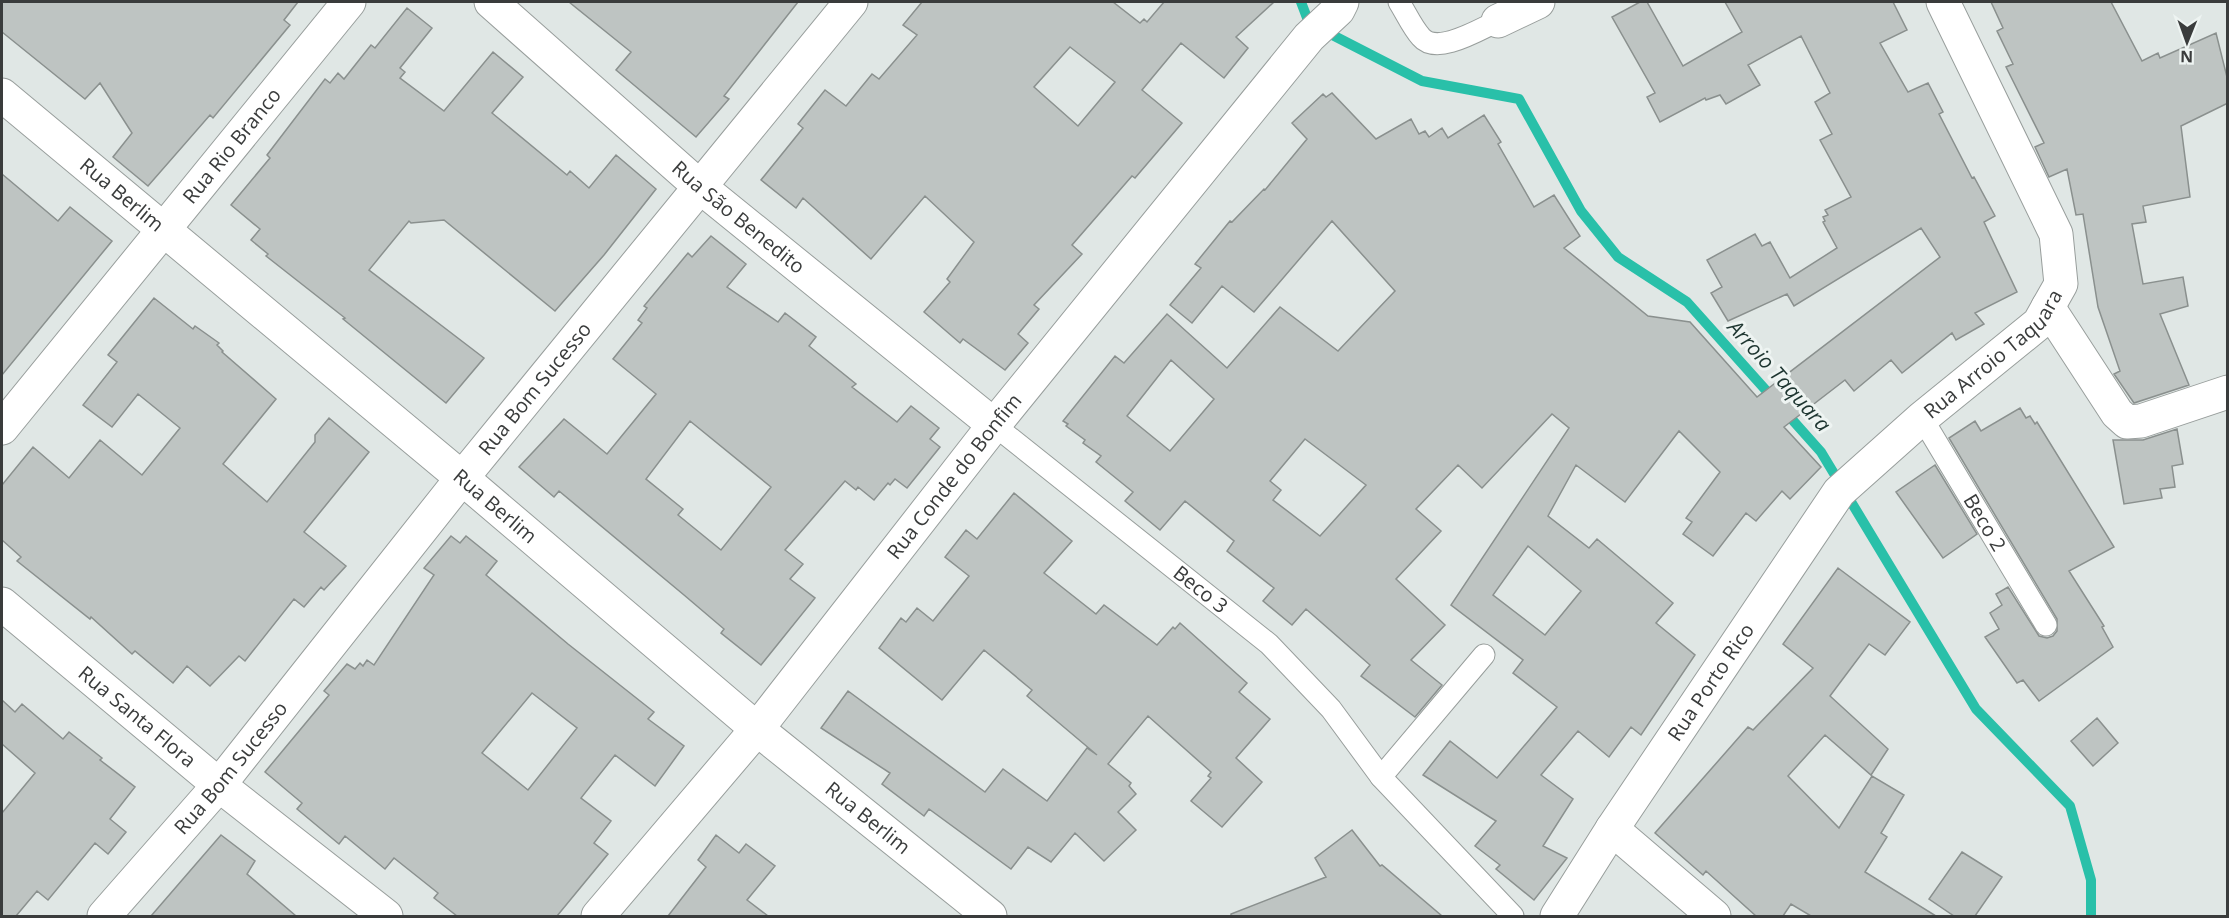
<svg xmlns="http://www.w3.org/2000/svg" width="2229" height="918" font-family="'Open Sans',sans-serif">
<rect width="100%" height="100%" fill="#e0e7e5"/>
<g fill="none" stroke-linecap="round" stroke-linejoin="round">
<path stroke="#29c0a9" stroke-width="10" d="M 1301,2 L 1309,23 L 1422,81 L 1519,99 L 1581,211 L 1618,257 L 1687,302 L 1821,452 L 1976,709 L 2070,806 L 2091,880 L 2091,916"/>
</g>
<path fill="#bec4c2" stroke="#8a908e" stroke-width="1.5" fill-rule="evenodd" d="M 2,2 L 298,2 L 284,20 L 290,25 L 213,118 L 210,115 L 148,186 L 113,157 L 132,133 L 100,83 L 85,99 L 2,32 Z
M 569,2 L 798,2 L 724,96 L 729,99 L 696,137 L 616,70 L 631,52 Z
M 922,2 L 1113,2 L 1140,23 L 1144,19 L 1147,22 L 1164,2 L 1274,2 L 1236,37 L 1248,48 L 1224,78 L 1181,43 L 1142,90 L 1182,123 L 1135,178 L 1132,176 L 1072,245 L 1082,254 L 1034,305 L 1039,309 L 1018,334 L 1028,343 L 1005,370 L 963,339 L 960,343 L 924,312 L 950,282 L 947,279 L 974,242 L 925,196 L 871,259 L 803,198 L 796,208 L 761,180 L 803,128 L 798,124 L 825,90 L 846,106 L 872,74 L 879,79 L 917,35 L 903,25 ZM 1070,47 L 1115,82 L 1078,126 L 1034,87 Z
M 1640,2 L 1647,2 L 1683,66 L 1742,32 L 1725,2 L 1893,2 L 1907,30 L 1880,43 L 1908,92 L 1928,83 L 1943,112 L 1939,114 L 1972,178 L 1974,177 L 1995,216 L 1984,222 L 2017,292 L 1975,313 L 1984,324 L 1956,340 L 1952,333 L 1902,373 L 1891,360 L 1854,391 L 1845,380 L 1784,427 L 1821,467 L 1790,499 L 1782,491 L 1756,521 L 1746,513 L 1713,556 L 1683,534 L 1692,522 L 1686,518 L 1720,472 L 1679,431 L 1625,502 L 1576,465 L 1548,516 L 1589,548 L 1597,539 L 1673,603 L 1656,623 L 1695,655 L 1641,735 L 1631,727 L 1609,757 L 1578,731 L 1541,775 L 1573,799 L 1543,846 L 1567,858 L 1534,900 L 1496,869 L 1500,865 L 1475,846 L 1496,821 L 1423,775 L 1450,741 L 1497,778 L 1557,707 L 1513,673 L 1523,660 L 1451,605 L 1569,428 L 1552,414 L 1482,488 L 1458,465 L 1416,509 L 1441,531 L 1396,579 L 1445,625 L 1411,660 L 1442,685 L 1415,717 L 1361,676 L 1370,665 L 1306,609 L 1292,625 L 1263,601 L 1274,588 L 1227,551 L 1234,541 L 1185,501 L 1160,530 L 1125,501 L 1133,492 L 1096,462 L 1101,456 L 1083,443 L 1085,440 L 1066,426 L 1068,424 L 1063,421 L 1115,356 L 1124,363 L 1167,314 L 1227,368 L 1280,307 L 1338,351 L 1395,291 L 1332,221 L 1254,312 L 1222,286 L 1192,323 L 1170,305 L 1201,268 L 1195,264 L 1230,221 L 1232,222 L 1264,189 L 1265,190 L 1307,139 L 1292,123 L 1323,94 L 1326,97 L 1332,93 L 1376,139 L 1411,119 L 1419,134 L 1425,131 L 1429,137 L 1442,128 L 1448,138 L 1484,115 L 1501,142 L 1498,144 L 1534,207 L 1554,195 L 1580,236 L 1564,248 L 1648,316 L 1690,322 L 1757,397 L 1940,257 L 1921,228 L 1794,306 L 1787,294 L 1728,321 L 1711,293 L 1722,287 L 1707,260 L 1755,234 L 1762,246 L 1770,242 L 1790,278 L 1837,248 L 1823,222 L 1825,221 L 1823,217 L 1828,215 L 1825,210 L 1851,197 L 1820,140 L 1832,134 L 1815,102 L 1830,93 L 1801,36 L 1748,65 L 1760,85 L 1726,104 L 1720,95 L 1706,100 L 1705,98 L 1660,122 L 1647,97 L 1655,93 L 1612,17 ZM 1171,360 L 1214,399 L 1170,451 L 1127,416 ZM 1305,439 L 1366,485 L 1320,536 L 1273,500 L 1281,490 L 1270,481 ZM 1528,546 L 1581,591 L 1545,635 L 1493,595 Z
M 1991,2 L 2111,2 L 2142,61 L 2158,53 L 2160,58 L 2216,33 L 2228,81 L 2228,103 L 2181,126 L 2190,197 L 2143,206 L 2146,222 L 2132,224 L 2143,284 L 2183,277 L 2188,306 L 2160,314 L 2189,385 L 2134,403 L 2114,374 L 2120,371 L 2098,307 L 2083,214 L 2076,215 L 2067,169 L 2049,177 L 2035,147 L 2044,143 L 2006,67 L 2013,64 L 1997,31 L 2003,28 Z
M 407,8 L 432,28 L 400,68 L 405,72 L 400,78 L 444,111 L 493,52 L 523,77 L 492,113 L 567,175 L 570,171 L 589,188 L 616,155 L 656,189 L 604,255 L 555,311 L 444,220 L 411,223 L 409,221 L 369,270 L 484,358 L 446,403 L 343,319 L 345,318 L 266,256 L 268,254 L 251,240 L 260,229 L 231,205 L 270,158 L 267,155 L 325,79 L 330,83 L 338,73 L 344,79 L 371,45 L 375,48 Z
M 2,174 L 58,221 L 70,207 L 112,241 L 2,375 Z
M 711,236 L 746,264 L 727,287 L 778,322 L 785,313 L 816,337 L 809,346 L 856,384 L 852,387 L 897,422 L 911,406 L 939,428 L 930,439 L 940,447 L 907,488 L 895,479 L 890,485 L 888,483 L 874,500 L 858,487 L 856,490 L 845,481 L 785,550 L 803,564 L 790,579 L 815,598 L 761,665 L 721,633 L 724,629 L 684,595 L 559,491 L 554,497 L 519,467 L 564,419 L 607,454 L 656,394 L 613,359 L 642,323 L 638,320 L 647,308 L 644,306 L 688,253 L 692,257 ZM 690,421 L 771,487 L 721,550 L 678,515 L 683,509 L 646,479 Z
M 154,298 L 193,329 L 195,326 L 219,343 L 217,345 L 223,351 L 222,352 L 276,399 L 223,464 L 267,502 L 315,442 L 315,435 L 329,418 L 369,452 L 304,532 L 346,566 L 324,590 L 321,587 L 304,607 L 294,599 L 245,661 L 239,656 L 210,686 L 187,666 L 173,683 L 135,651 L 132,654 L 91,617 L 90,619 L 17,561 L 21,557 L 2,540 L 2,485 L 33,447 L 69,478 L 100,440 L 142,475 L 180,428 L 138,394 L 112,427 L 83,405 L 117,362 L 108,355 Z
M 2020,408 L 2026,418 L 2030,416 L 2035,424 L 2037,422 L 2114,547 L 2069,571 L 2104,626 L 2102,627 L 2113,647 L 2039,701 L 2023,680 L 2017,683 L 1985,637 L 1999,629 L 1990,613 L 2002,605 L 1996,594 L 2008,587 L 2039,636 L 2047,638 L 2053,636 L 2057,631 L 2057,619 L 1949,438 L 1975,421 L 1981,431 Z
M 2177,429 L 2183,464 L 2172,466 L 2175,487 L 2160,489 L 2162,498 L 2124,504 L 2113,440 L 2143,440 Z
M 1935,465 L 1977,534 L 1943,558 L 1896,492 Z
M 1014,493 L 1072,541 L 1044,573 L 1096,614 L 1104,605 L 1157,645 L 1173,627 L 1175,629 L 1180,623 L 1247,683 L 1239,692 L 1270,719 L 1236,758 L 1262,782 L 1222,827 L 1191,801 L 1211,778 L 1208,776 L 1211,772 L 1148,716 L 1108,764 L 1131,783 L 1129,786 L 1136,794 L 1118,812 L 1136,830 L 1104,861 L 1075,833 L 1051,862 L 1028,847 L 1011,869 L 929,809 L 924,816 L 882,784 L 890,773 L 821,728 L 848,691 L 985,792 L 1003,769 L 1047,801 L 1087,748 L 1097,755 L 1027,696 L 1032,690 L 984,650 L 942,700 L 879,648 L 901,618 L 906,622 L 917,608 L 933,621 L 969,576 L 945,557 L 966,530 L 977,539 Z
M 451,536 L 460,543 L 466,536 L 497,561 L 486,575 L 568,644 L 654,712 L 648,719 L 684,746 L 655,786 L 615,755 L 581,798 L 611,821 L 594,843 L 608,854 L 557,916 L 457,916 L 434,898 L 438,893 L 394,858 L 385,869 L 345,836 L 339,844 L 297,809 L 302,803 L 265,772 L 329,695 L 324,691 L 347,664 L 355,669 L 360,663 L 363,666 L 367,660 L 374,665 L 434,575 L 424,568 ZM 532,693 L 577,728 L 528,790 L 482,753 Z
M 1838,568 L 1910,622 L 1885,655 L 1869,644 L 1830,696 L 1888,749 L 1871,775 L 1825,735 L 1788,776 L 1839,828 L 1872,776 L 1904,795 L 1881,833 L 1887,837 L 1865,872 L 1936,916 L 1811,916 L 1791,904 L 1783,916 L 1756,916 L 1706,871 L 1703,875 L 1655,833 L 1748,727 L 1753,730 L 1813,668 L 1783,644 Z
M 2,700 L 15,712 L 22,704 L 63,739 L 69,732 L 102,758 L 100,760 L 135,787 L 110,819 L 126,832 L 108,854 L 95,843 L 48,900 L 37,891 L 16,916 L 2,916 L 2,813 L 35,773 L 2,744 Z
M 2097,718 L 2118,743 L 2093,766 L 2071,741 Z
M 1352,830 L 1380,866 L 1382,865 L 1442,916 L 1231,916 L 1231,914 L 1326,877 L 1315,858 Z
M 221,835 L 255,861 L 247,874 L 296,916 L 151,916 Z
M 716,835 L 739,853 L 746,844 L 775,866 L 747,900 L 768,916 L 668,916 L 706,867 L 698,860 Z
M 1962,852 L 2002,877 L 1975,916 L 1954,916 L 1929,899 Z"/>
<g fill="none" stroke-linecap="round" stroke-linejoin="round">
<defs>
<g id="service">
<path d="M 1399,2 C 1406,13 1412,27 1421,37 C 1437,56 1480,29 1498,21"/>
<path id="s1" d="M 1922,418 L 2046,625"/>
<path id="s2" d="M 994,425 L 1269,644 L 1331,709 L 1381,777 L 1513,916"/>
<path d="M 1381,777 L 1484,655"/>
</g>
<g id="minor">
<path id="s3" d="M 491,2 L 699,186 L 994,425"/>
<path d="M 1498,21 L 1538,2"/>
<path id="s4" d="M 2,95 L 462,478 L 757,729 L 990,916"/>
<path d="M 2048,307 L 2117,413 L 2127,422 L 2141,421 L 2228,392"/>
<path id="s5" d="M 2,428 L 349,2"/>
<path id="s6" d="M 2,604 L 219,785 L 386,916"/>
<path d="M 1612,829 L 1714,916"/>
<path id="s7" d="M 104,916 L 219,785 L 462,478 L 851,2"/>
<path id="s8" d="M 598,916 L 757,729 L 994,425 L 1309,37 L 1338,10 L 1342,2"/>
<path id="s9" d="M 1557,916 L 1612,829 L 1839,492 L 1922,418 L 2039,323 L 2061,284 L 2056,234 L 1943,2"/>
</g>
</defs>
<use href="#service" stroke="#989e9c" stroke-width="23"/>
<use href="#minor" stroke="#989e9c" stroke-width="35"/>
<use href="#service" stroke="#fff" stroke-width="21"/>
<use href="#minor" stroke="#fff" stroke-width="33"/>
</g>
<g text-anchor="middle" stroke-width="6" stroke-linejoin="round" paint-order="stroke">
<g font-size="20" fill="#3a3c3c" stroke="#eef4f2">
<text dy="7" stroke="none"><textPath href="#s5" startOffset="364">Rua Rio Branco</textPath></text>
<text dy="7" stroke="none"><textPath href="#s4" startOffset="156">Rua Berlim</textPath></text>
<text dy="7" stroke="none"><textPath href="#s3" startOffset="328">Rua São Benedito</textPath></text>
<text dy="7" stroke="none"><textPath href="#s9" startOffset="717">Rua Arroio Taquara</textPath></text>
<text dy="7" stroke="none"><textPath href="#s7" startOffset="681">Rua Bom Sucesso</textPath></text>
<text dy="7" stroke="none"><textPath href="#s8" startOffset="566">Rua Conde do Bonfim</textPath></text>
<text dy="7" stroke="none"><textPath href="#s4" startOffset="642">Rua Berlim</textPath></text>
<text dy="7" stroke="none"><textPath href="#s1" startOffset="122">Beco 2</textPath></text>
<text dy="7" stroke="none"><textPath href="#s2" startOffset="264">Beco 3</textPath></text>
<text dy="7" stroke="none"><textPath href="#s9" startOffset="280">Rua Porto Rico</textPath></text>
<text dy="7" stroke="none"><textPath href="#s6" startOffset="176">Rua Santa Flora</textPath></text>
<text dy="7" stroke="none"><textPath href="#s7" startOffset="195">Rua Bom Sucesso</textPath></text>
<text dy="7" stroke="none"><textPath href="#s4" startOffset="1128">Rua Berlim</textPath></text>
</g>
<g font-size="21" font-style="italic" fill="#1e3631" stroke="#eef4f2">
<text transform="translate(1779 376) rotate(48)" y="7">Arroio Taquara</text>
</g>
</g>
<rect width="2229" height="918" fill="none" stroke="#3a3c3c" stroke-width="6"/>
<g transform="translate(2187 42) rotate(181)" stroke="#eef4f2" stroke-width="4.5" paint-order="stroke">
<path d="M0-4.5L10 22L0 15L-10 22Z" fill="#3a3c3c"/>
<text y="-9" font-size="16" font-weight="bold" text-anchor="middle" fill="#3a3c3c">N</text>
</g>
</svg>
